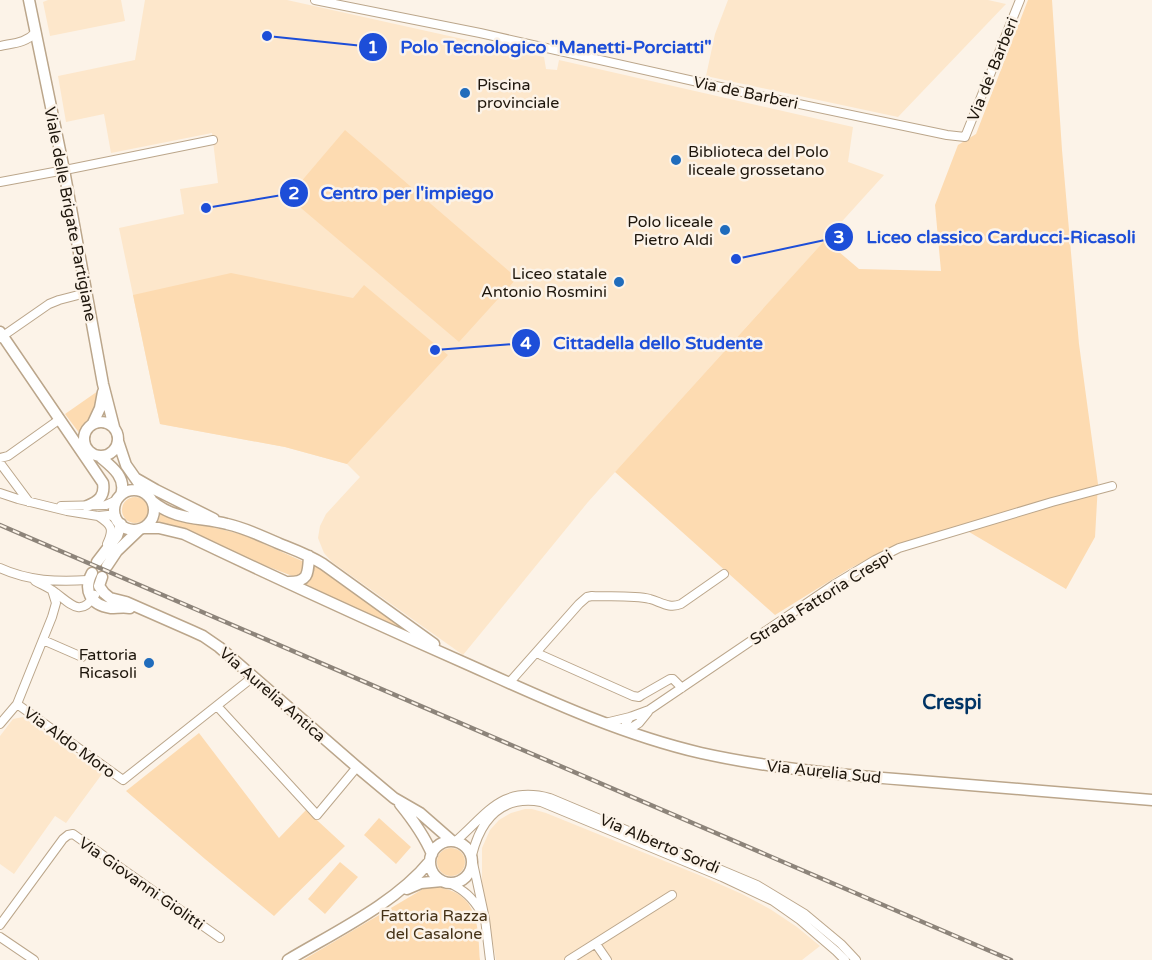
<svg xmlns="http://www.w3.org/2000/svg" width="1152" height="960" font-family="'Varela Round',sans-serif">
<rect width="100%" height="100%" fill="#fcf3e8"/>
<path fill="#fde7cb" d="M 48,0 L 121,0 L 125,21 L 50,36 L 43,2 Z
M 145,0 L 287,0 L 544,57 L 546,69 L 557,70 L 559,60 L 853,127 L 848,162 L 884,175 L 588,502 L 463,655 L 332,562 L 324,553 L 318,538 L 320,526 L 326,514 L 360,477 L 347,464 L 285,447 L 160,424 L 119,228 L 184,214 L 180,189 L 218,183 L 212,133 L 111,153 L 104,114 L 66,122 L 58,76 L 135,60 Z
M 728,0 L 988,0 L 1006,4 L 898,117 L 706,76 L 715,34 Z
M 23,717 L 102,774 L 66,823 L 55,816 L 14,874 L 0,864 L 0,736 L 13,719 Z
M 525,809 L 532,809 L 546,813 L 699,875 L 742,894 L 770,909 L 797,927 L 820,946 L 802,960 L 496,960 L 482,883 L 482,848 L 490,830 L 499,820 L 511,813 Z"/>
<path fill="#fddbb1" d="M 1028,0 L 1052,0 L 1062,150 L 1079,344 L 1098,484 L 1095,537 L 1066,589 L 959,526 L 889,548 L 849,569 L 775,615 L 615,472 L 825,240 L 859,269 L 941,271 L 935,205 L 958,145 L 976,134 Z
M 345,130 L 517,278 L 459,342 L 288,197 Z
M 231,273 L 353,298 L 364,285 L 448,355 L 347,464 L 285,447 L 160,424 L 133,295 Z
M 98,391 L 95,407 L 80,434 L 65,414 Z
M122 510a13 13 0 1 1 26 0a13 13 0 1 1-26 0Z
M 161,511 L 176,518 L 244,535 L 302,561 L 304,563 L 304,574 L 295,577 L 243,557 L 187,530 L 158,522 Z
M 314,564 L 411,633 L 412,635 L 303,586 C 312,581 315,574 314,564 Z
M 199,733 L 279,838 L 306,810 L 345,846 L 274,916 L 205,859 L 126,791 Z
M 379,818 L 411,847 L 396,864 L 364,835 Z
M437 862a14 14 0 1 1 28 0a14 14 0 1 1-28 0Z
M 340,862 L 358,877 L 325,914 L 308,899 Z
M 437,887 C 479,893 478,926 480,960 L 303,960 L 423,889 Z"/>
<g fill="none" stroke-linecap="round" stroke-linejoin="round">
<defs>
<path id="minor" d="M 315,0 L 480,33 L 756,95 L 947,135 L 965,137 L 1020,0
M 0,46 C 14,43 26,43 36,32
M 0,182 L 70,169 L 213,140
M 0,338 L 49,304 L 59,300 L 86,293
M 0,458 L 8,456 L 60,419
M 0,463 L 29,502
M 0,493 L 18,499 L 67,511 L 98,516 L 108,515 L 116,517
M 61,506 L 106,505 L 117,500
M 98,516 C 112,525 114,529 107,544
M 0,568 C 28,581 58,582 88,580
M 35,581 C 42,585 50,588 56,593 C 72,605 81,617 95,595
M 43,640 L 82,657
M 537,652 L 541,655 L 633,696 L 639,697 L 642,695 L 670,679 L 673,679 L 682,688
M 509,683 L 579,604 L 587,597 L 592,596 C 610,597 633,595 650,599 C 661,602 669,609 681,604 L 724,574
M 17,704 L 123,780 L 253,677
M 217,706 L 317,815 L 357,767
M 630,717 L 626,723 L 626,731 L 639,723 L 648,712
M 605,723 L 630,717 L 649,710 L 835,584 L 875,560 L 899,548 L 1052,502 L 1112,486
M 0,724 L 17,704 L 52,617 L 56,603 L 52,590
M 456,841 C 488,813 502,785 550,798 L 757,885 L 805,914 L 841,944 L 856,960
M 472,855 C 481,819 501,795 541,802 L 722,877 L 773,901 L 800,920 L 836,951 L 845,960
M 473,863 L 485,919 L 490,960
M 449,883 C 464,890 472,897 481,912
M 0,925 L 63,839 L 68,835 L 73,834 L 220,938
M 0,937 L 34,960
M 596,944 L 607,960
M 569,960 L 672,895"/>
<path id="major" d="M 29,0 L 64,170 L 103,384 L 114,427
M 0,332 L 103,483 C 105,496 99,501 87,506
M84 439a17 17 0 1 1 34 0a17 17 0 1 1-34 0Z
M 93,423 L 100,408 L 103,392
M 118,441 L 126,465 L 138,482
M 99,456 C 111,466 127,477 121,495
M 135,478 L 156,490 L 214,519
M114 510a20 20 0 1 1 40 0a20 20 0 1 1-40 0Z
M 152,501 C 176,521 200,517 227,524 C 246,528 263,537 280,544 C 295,550 309,555 323,564 L 434,644
M 143,528 L 159,528 L 184,534 C 278,579 372,622 467,664 C 543,698 619,734 701,753 C 769,768 838,775 908,780 C 989,787 1071,793 1152,800
M 97,562 L 117,536 L 121,524
M 107,566 L 117,551 L 140,529
M 92,573 C 83,590 90,605 111,608 C 117,608 124,607 130,608
M 102,577 L 99,586 L 104,593 L 110,598 L 126,602 L 192,631 L 203,636 L 219,647 L 357,767 L 394,798 L 420,813 L 452,841
M 289,582 C 309,582 308,573 309,556
M 400,804 C 413,820 424,835 432,854
M430 862a21 21 0 1 1 42 0a21 21 0 1 1-42 0Z
M 407,889 L 421,883 L 442,881
M 288,960 C 335,932 396,903 430,861"/>
</defs>
<use href="#minor" stroke="#bba68b" stroke-width="10"/>
<use href="#major" stroke="#bba68b" stroke-width="13"/>
<use href="#minor" stroke="#fff" stroke-width="8"/>
<use href="#major" stroke="#fff" stroke-width="10"/>
<defs>
<path id="rail" d="M 0,525 L 1011,960"/>
</defs>
<use href="#rail" stroke="#8d847a" stroke-width="4.5"/>
<use href="#rail" stroke="#fcf3e8" stroke-width="2" stroke-dasharray="7" stroke-linecap="butt"/>
</g>
<g fill="#206cbc" stroke="#fcf3e8" stroke-width="2">
<circle cx="465" cy="93" r="6"/>
<circle cx="676" cy="160" r="6"/>
<circle cx="725" cy="230" r="6"/>
<circle cx="619" cy="282" r="6"/>
<circle cx="149" cy="663" r="6"/>
</g>
<g text-anchor="middle" stroke-width="5" stroke-linejoin="round" paint-order="stroke">
<g font-size="16" fill="#1e160c" stroke="#fcf3e8">
<text transform="translate(992 69) rotate(-68)" y="6">Via de' Barberi</text>
<text transform="translate(746 92) rotate(12)" y="6">Via de Barberi</text>
<text transform="translate(71 214) rotate(79)" y="6">Viale delle Brigate Partigiane</text>
<text transform="translate(821 597) rotate(-32)" y="6">Strada Fattoria Crespi</text>
<text transform="translate(273 694) rotate(41)" y="6">Via Aurelia Antica</text>
<text transform="translate(70 742) rotate(36)" y="6">Via Aldo Moro</text>
<text transform="translate(824 771) rotate(6)" y="6">Via Aurelia Sud</text>
<text transform="translate(660 843) rotate(23)" y="6">Via Alberto Sordi</text>
<text transform="translate(142 883) rotate(35)" y="6">Via Giovanni Giolitti</text>
</g>
<g font-size="16" fill="#1e160c" stroke="#fcf3e8" text-anchor="end">
<text x="477" y="90" text-anchor="start">Piscina<tspan x="477" dy="18">provinciale</tspan></text>
<text x="688" y="157" text-anchor="start">Biblioteca del Polo<tspan x="688" dy="18">liceale grossetano</tspan></text>
<text x="713" y="227">Polo liceale<tspan x="713" dy="18">Pietro Aldi</tspan></text>
<text x="607" y="279">Liceo statale<tspan x="607" dy="18">Antonio Rosmini</tspan></text>
<text x="137" y="660">Fattoria<tspan x="137" dy="18">Ricasoli</tspan></text>
</g>
<g font-size="16" fill="#453217" stroke="#fcf3e8">
<text x="434" y="921">Fattoria Razza<tspan x="434" dy="18">del Casalone</tspan></text>
</g>
<g font-size="20" font-weight="bold" fill="#003465" stroke="#fcf3e8">
<text x="952" y="709">Crespi</text>
</g>
</g>
<path fill="none" stroke="#1d4ed8" stroke-width="2" d="M267 36L373 47M206 208L294 193M736 259L839 237M435 350L526 343"/>
<g fill="#1d4ed8" stroke="#fcf3e8" stroke-width="2">
<circle cx="267" cy="36" r="6"/>
<circle cx="206" cy="208" r="6"/>
<circle cx="736" cy="259" r="6"/>
<circle cx="435" cy="350" r="6"/>
<circle cx="373" cy="47" r="15"/>
<circle cx="294" cy="193" r="15"/>
<circle cx="839" cy="237" r="15"/>
<circle cx="526" cy="343" r="15"/>
</g>
<g font-size="18" text-anchor="middle" font-weight="bold" fill="#fff">
<text x="373" y="53">1</text>
<text x="294" y="199">2</text>
<text x="839" y="243">3</text>
<text x="526" y="349">4</text>
</g>
<g font-size="18" text-anchor="middle" font-weight="bold" fill="#1d4ed8" stroke="#fcf3e8" stroke-width="5" stroke-linejoin="round" paint-order="stroke">
<text x="556" y="53">Polo Tecnologico "Manetti-Porciatti"</text>
<text x="407" y="199">Centro per l'impiego</text>
<text x="1001" y="243">Liceo classico Carducci-Ricasoli</text>
<text x="658" y="349">Cittadella dello Studente</text>
</g>
</svg>
